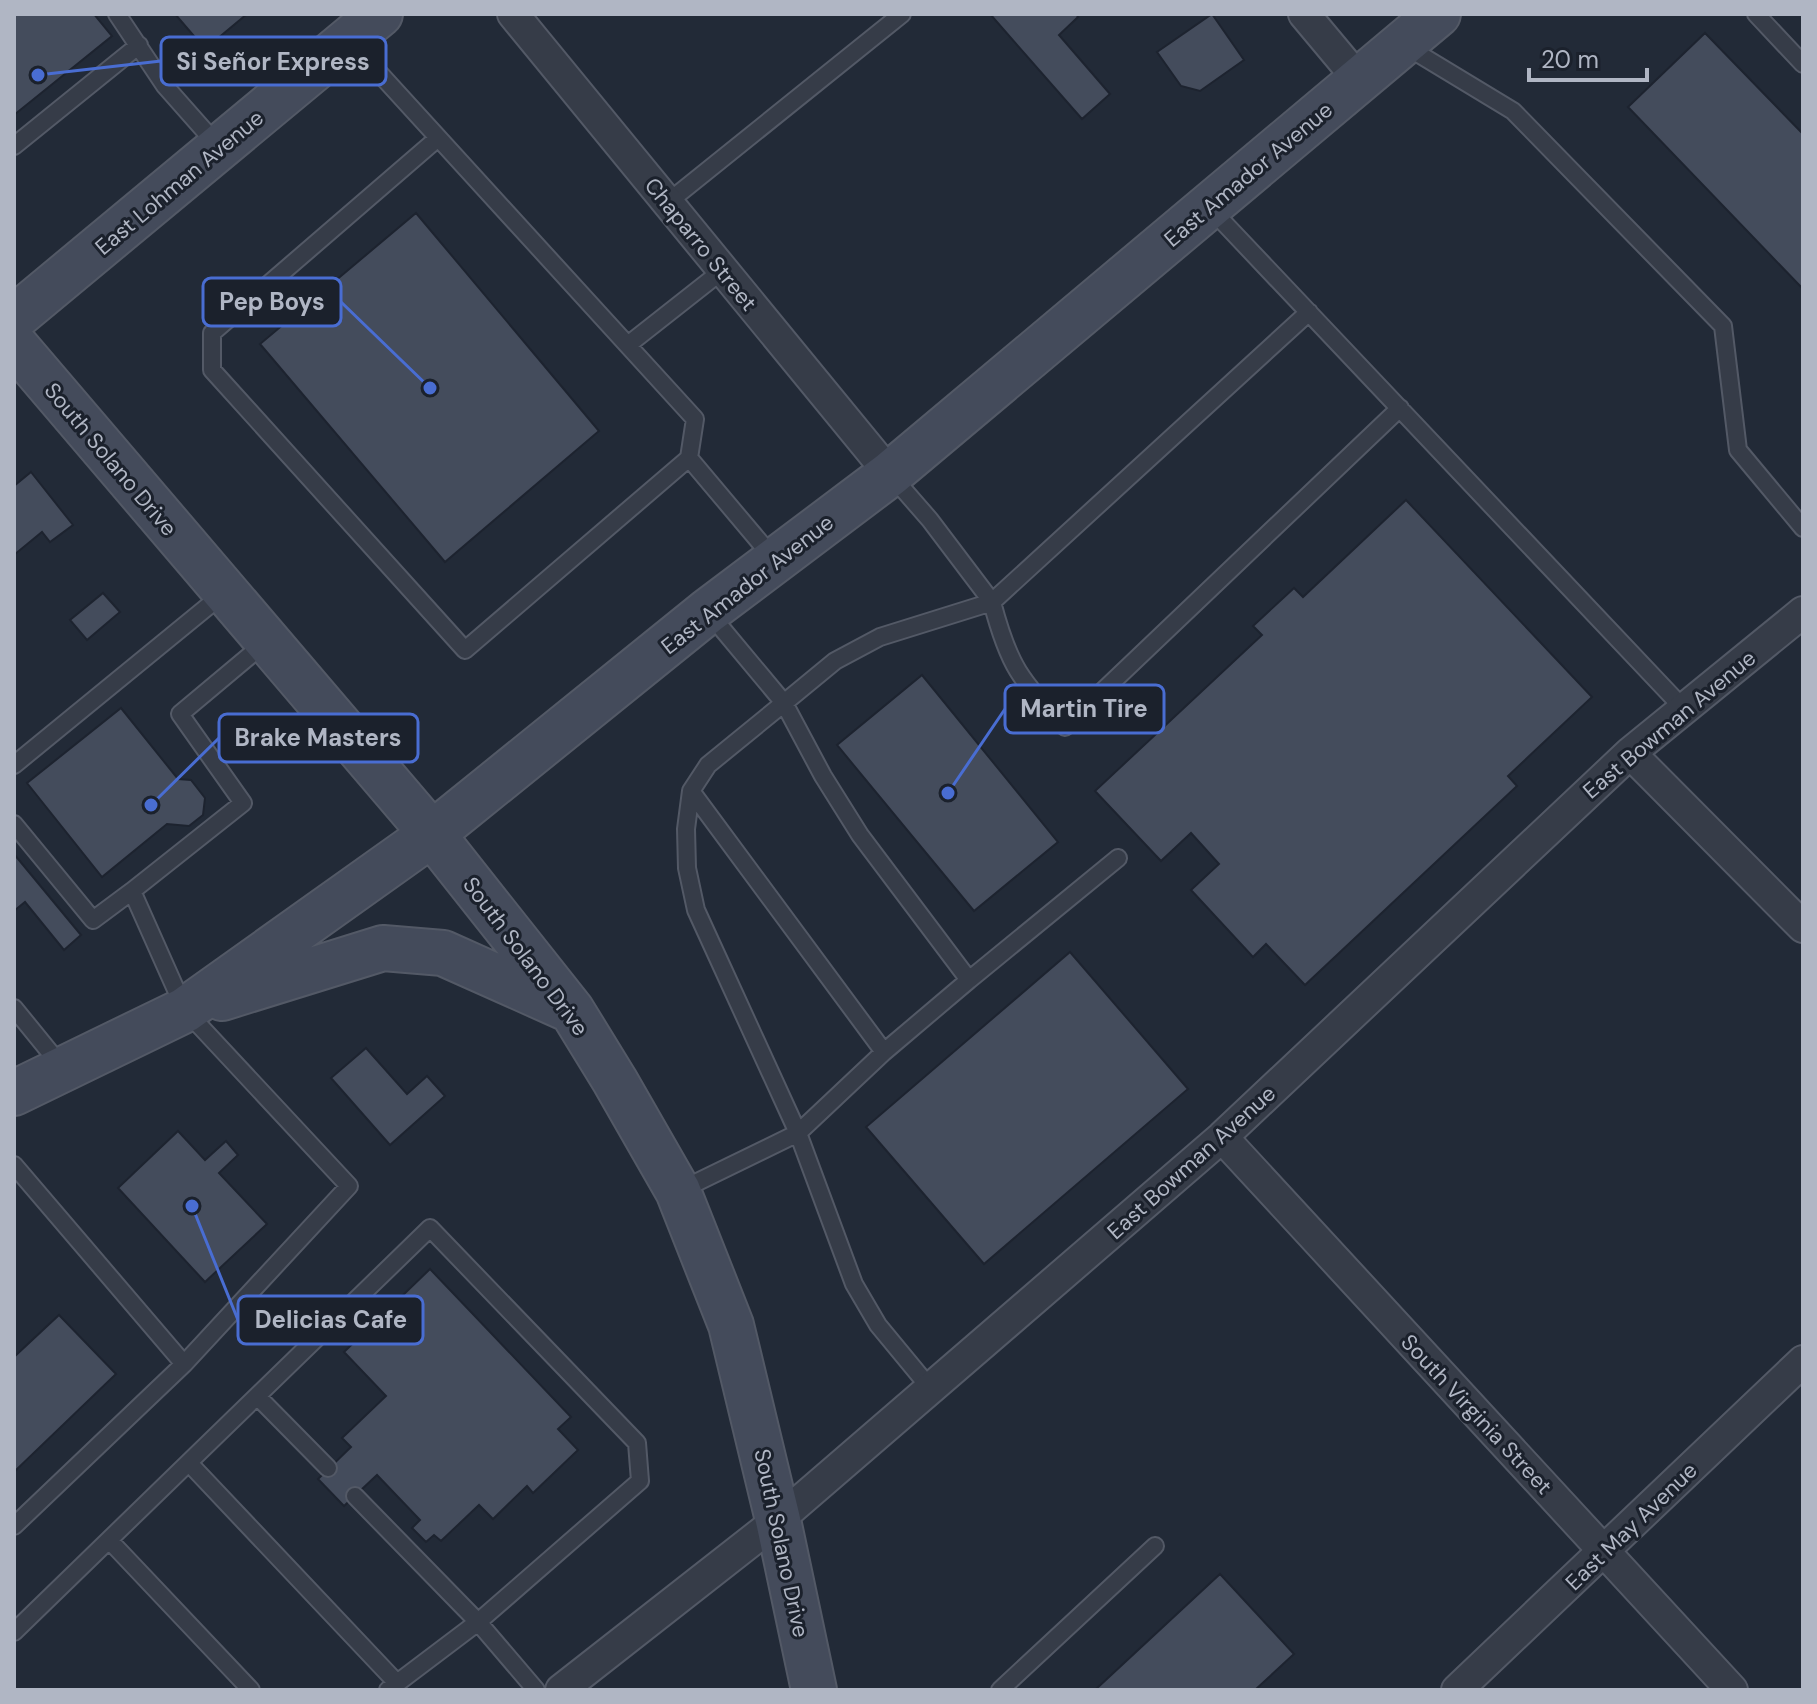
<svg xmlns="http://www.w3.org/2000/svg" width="1817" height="1704" font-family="'DM Sans',sans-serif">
<rect width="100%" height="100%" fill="#222a37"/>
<path fill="#444c5c" stroke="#1d232f" stroke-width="2" d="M 14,14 L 94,14 L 112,36 L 14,115 Z
M 175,14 L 247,14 L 205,49 Z
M 990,14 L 1076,14 L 1078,17 L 1059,35 L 1110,94 L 1082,119 Z
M 1212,14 L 1244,60 L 1200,91 L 1181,86 L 1157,52 Z
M 1705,33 L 1803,134 L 1803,289 L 1628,107 Z
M 416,213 L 599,431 L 445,562 L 260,344 Z
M 31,472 L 73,525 L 50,542 L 42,532 L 14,555 L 14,486 Z
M 1406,500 L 1592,697 L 1508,776 L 1517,786 L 1305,985 L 1266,944 L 1253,957 L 1191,890 L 1219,864 L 1191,833 L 1161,861 L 1095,791 L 1262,635 L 1253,626 L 1294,588 L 1303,597 Z
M 103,593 L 120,612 L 87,640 L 70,620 Z
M 922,675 L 1058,842 L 974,911 L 837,745 Z
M 121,708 L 178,779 L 191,780 L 205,798 L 203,815 L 189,826 L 167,824 L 102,877 L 27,783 Z
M 14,854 L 81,935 L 64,950 L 25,902 L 14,911 Z
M 1070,952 L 1188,1089 L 984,1264 L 866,1127 Z
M 366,1048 L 407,1094 L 427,1076 L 445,1096 L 390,1145 L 331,1078 Z
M 178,1131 L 205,1160 L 226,1141 L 238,1155 L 219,1173 L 267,1224 L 205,1282 L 118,1188 Z
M 430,1269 L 571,1417 L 558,1429 L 578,1450 L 533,1493 L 527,1486 L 493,1519 L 479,1505 L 441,1541 L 434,1535 L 426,1542 L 412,1528 L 420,1520 L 377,1475 L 344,1506 L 318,1479 L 351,1447 L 342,1438 L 386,1396 L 344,1352 Z
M 59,1315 L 116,1374 L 14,1472 L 14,1357 Z
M 1220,1574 L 1294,1654 L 1255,1690 L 1095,1690 Z"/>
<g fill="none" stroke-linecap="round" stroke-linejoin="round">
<defs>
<path id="service" d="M 117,14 L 165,86 L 218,146
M 1756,14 L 1803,64
M 350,41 L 695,419 L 689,458 L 774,559
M 1404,45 L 1513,111 L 1723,326 L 1738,450 L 1803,528
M 438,138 L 212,333 L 212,370 L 465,650 L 689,458
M 14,146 L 139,45
M 667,203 L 902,14
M 1209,207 L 1684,709
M 629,344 L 723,270
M 890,474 L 930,520 L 992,602 L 1309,312
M 709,613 L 784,703 L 835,661 L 880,637 L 992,602 C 1009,667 1020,679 1065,727 L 1400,408
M 14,765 L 223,594
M 691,791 L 884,1052 L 969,980 L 860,835 L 823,776 L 784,703 L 708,765 L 691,791 L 686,829 L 687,868 L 696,910 L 798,1133 L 884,1052
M 14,824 L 93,920 L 132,891
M 969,980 L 1118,858
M 14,1008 L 62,1067
M 14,1165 L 184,1364 L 349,1186 L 185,1010 L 132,891 L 243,803 L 180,714 L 266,642
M 679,1191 L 798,1133 L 854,1284 L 878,1325 L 930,1388
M 257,1396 L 328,1468
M 189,1463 L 397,1683
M 355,1496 L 478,1622 L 388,1690
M 14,1526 L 184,1364
M 109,1540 L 251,1690
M 14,1632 L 430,1228 L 637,1443 L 640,1481 L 478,1622 L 536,1690
M 1000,1690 L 1155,1546"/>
<path id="minor" d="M 513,14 L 890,474
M 1304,14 L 1360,81
M 1630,753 L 1803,927
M 1222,1137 L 1732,1690
M 561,1690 L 778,1520 L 1222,1137 L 1630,753 L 1803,612
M 1457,1690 L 1803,1361"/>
<path id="secondary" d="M 14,318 L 380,14
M 14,344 L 432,834 L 572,1011 L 615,1081 L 678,1191 L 731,1325 L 778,1520 L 814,1690
M 222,998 L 383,948 L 443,953 L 566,1008
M 14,1093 L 185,1010 L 432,834 L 708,611 L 890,474 L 1438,14"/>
</defs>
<use href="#service" stroke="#535966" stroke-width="20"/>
<use href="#minor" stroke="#535966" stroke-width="34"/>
<use href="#secondary" stroke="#535966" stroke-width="48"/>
<use href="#service" stroke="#363c48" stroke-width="16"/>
<use href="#minor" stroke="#363c48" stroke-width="30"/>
<use href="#secondary" stroke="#444b5b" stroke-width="44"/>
</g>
<g text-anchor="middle" stroke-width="6" stroke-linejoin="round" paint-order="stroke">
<g font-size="22" fill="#b0b6c4" stroke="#1b212c">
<text transform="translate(1248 174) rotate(-40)" y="8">East Amador Avenue</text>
<text transform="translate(179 182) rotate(-40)" y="8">East Lohman Avenue</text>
<text transform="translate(701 244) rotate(51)" y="8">Chaparro Street</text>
<text transform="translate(111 459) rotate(50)" y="8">South Solano Drive</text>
<text transform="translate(747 584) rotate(-38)" y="8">East Amador Avenue</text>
<text transform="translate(1669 724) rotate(-40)" y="8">East Bowman Avenue</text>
<text transform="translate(526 956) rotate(53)" y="8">South Solano Drive</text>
<text transform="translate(1191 1162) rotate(-42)" y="8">East Bowman Avenue</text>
<text transform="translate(1477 1414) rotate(47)" y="8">South Virginia Street</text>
<text transform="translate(1631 1526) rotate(-44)" y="8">East May Avenue</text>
<text transform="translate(782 1543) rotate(78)" y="8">South Solano Drive</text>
</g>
</g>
<path fill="none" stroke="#496dd2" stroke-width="3" d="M38 75L161 61M430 388L341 302M948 793L1005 709M151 805L219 738M192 1206L238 1320"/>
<g fill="#496dd2" stroke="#1b212c" stroke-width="3">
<circle cx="38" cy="75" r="8"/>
<circle cx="430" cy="388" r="8"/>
<circle cx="948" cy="793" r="8"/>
<circle cx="151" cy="805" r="8"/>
<circle cx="192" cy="1206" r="8"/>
</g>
<g fill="#1b212c" stroke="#496dd2" stroke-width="3">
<rect x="161" y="37" width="225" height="48" rx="8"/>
<rect x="203" y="278" width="138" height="48" rx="8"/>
<rect x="1005" y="685" width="159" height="48" rx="8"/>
<rect x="219" y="714" width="199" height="48" rx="8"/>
<rect x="238" y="1296" width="185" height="48" rx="8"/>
</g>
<g font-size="24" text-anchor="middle" font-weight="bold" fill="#b0b6c4">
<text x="273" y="70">Si Señor Express</text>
<text x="272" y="310">Pep Boys</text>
<text x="1084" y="717">Martin Tire</text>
<text x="318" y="746">Brake Masters</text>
<text x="331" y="1328">Delicias Cafe</text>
</g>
<rect width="1817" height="1704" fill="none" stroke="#b0b6c4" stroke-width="32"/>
<path d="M1529 68v12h118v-12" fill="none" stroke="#b0b6c4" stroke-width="4"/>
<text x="1541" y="68" font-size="24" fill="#b0b6c4" stroke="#1b212c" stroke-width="6" paint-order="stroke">20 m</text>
</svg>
